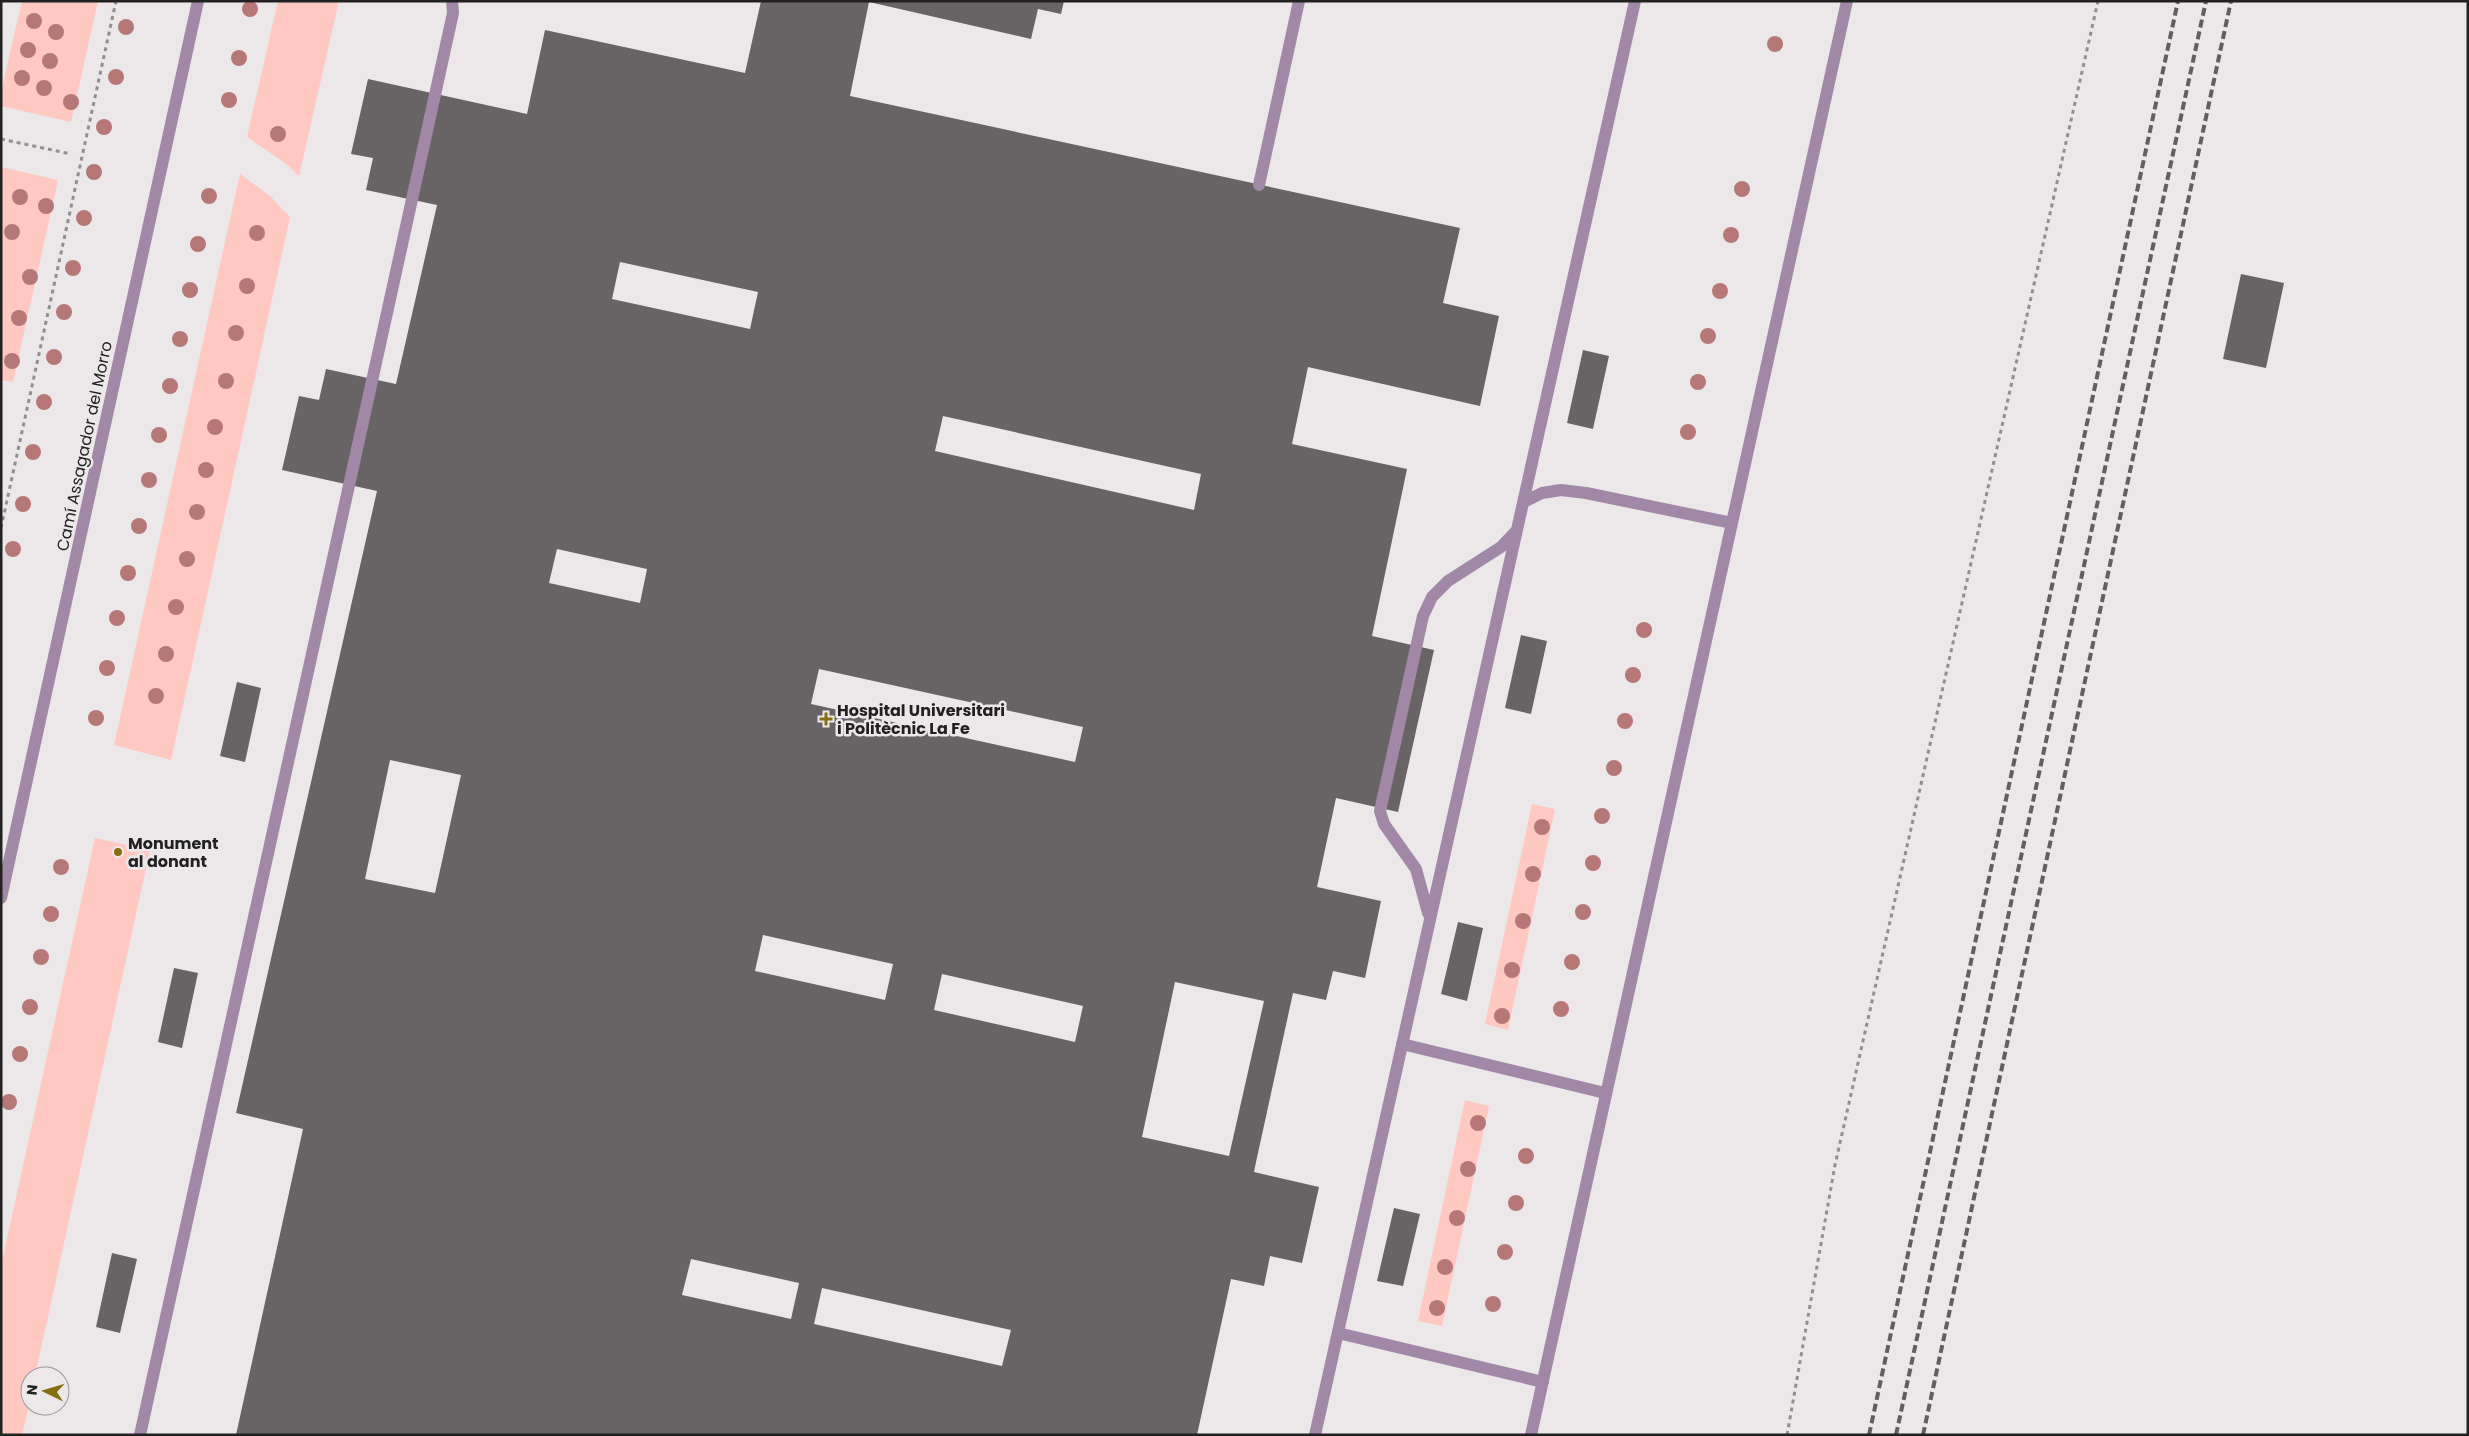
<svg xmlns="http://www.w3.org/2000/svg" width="2469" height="1436" font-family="Poppins,sans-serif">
<rect width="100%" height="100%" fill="#ece8ea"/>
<path fill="#ffc8c1" d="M 22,1 L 98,1 L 71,122 L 1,106 L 1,92 Z
M 278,1 L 339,1 L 299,176 L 285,163 L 247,137 Z
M 1,167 L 58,180 L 13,382 L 1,380 Z
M 240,174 L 270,196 L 290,217 L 171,760 L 114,745 Z
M 1532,804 L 1555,809 L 1508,1030 L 1485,1024 Z
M 95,838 L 150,850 L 35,1376 L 30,1376 L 30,1401 L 23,1431 L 21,1435 L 1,1435 L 1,1266 Z
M 1465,1100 L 1489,1106 L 1442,1326 L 1418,1321 Z"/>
<path fill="#686364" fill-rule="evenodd" d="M 761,1 L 1064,1 L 1061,14 L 1038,9 L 1031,39 L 869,2 L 850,96 L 1460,228 L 1443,303 L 1499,316 L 1480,406 L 1308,367 L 1292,444 L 1407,469 L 1372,636 L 1434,650 L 1398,812 L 1336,798 L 1317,887 L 1381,901 L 1365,978 L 1333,971 L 1326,1000 L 1293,993 L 1256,1162 L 1254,1172 L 1319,1187 L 1302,1263 L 1270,1256 L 1264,1286 L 1231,1279 L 1197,1435 L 236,1435 L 303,1129 L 236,1113 L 377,491 L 282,470 L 299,396 L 319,400 L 326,369 L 396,384 L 437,205 L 366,190 L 373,158 L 351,154 L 368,79 L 527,114 L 545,30 L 745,73 ZM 620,262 L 758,292 L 750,329 L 612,299 ZM 943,416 L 1201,474 L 1194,510 L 935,451 ZM 557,549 L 647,569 L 640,603 L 549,583 ZM 819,669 L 1083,727 L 1075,762 L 811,704 ZM 390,760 L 461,775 L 435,893 L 365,879 ZM 763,935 L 893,964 L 885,1000 L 755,971 ZM 942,974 L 1083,1006 L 1075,1042 L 934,1010 ZM 1175,982 L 1264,1001 L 1229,1156 L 1142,1137 ZM 691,1259 L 799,1283 L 791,1319 L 682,1295 ZM 822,1288 L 1011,1330 L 1002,1366 L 814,1324 Z
M 2241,274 L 2284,283 L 2266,368 L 2223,359 Z
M 1583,350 L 1609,356 L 1593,429 L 1567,423 Z
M 1521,635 L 1547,641 L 1531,714 L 1505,708 Z
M 237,682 L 261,688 L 245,762 L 220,756 Z
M 1458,922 L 1483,928 L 1467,1001 L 1441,994 Z
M 174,968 L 198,973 L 182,1048 L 158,1042 Z
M 1394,1208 L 1420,1214 L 1403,1286 L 1377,1281 Z
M 112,1253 L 137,1259 L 120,1333 L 96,1327 Z"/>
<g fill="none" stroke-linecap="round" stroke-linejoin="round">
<path stroke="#928f90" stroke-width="3" stroke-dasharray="4 4" stroke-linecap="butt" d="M 1,139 L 71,154
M 1,528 L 116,1
M 1787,1435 L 1835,1165 L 2098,1"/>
<path stroke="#a188a7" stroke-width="12" d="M 1259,185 L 1299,1
M 1524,502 L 1542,493 L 1561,490 L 1586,493 L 1732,523
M 1428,913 L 1416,869 L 1384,824 L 1380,811 L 1423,616 L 1432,597 L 1448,581 L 1501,547 L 1517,530
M 1402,1044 L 1605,1093
M 1338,1333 L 1543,1382
M 140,1435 L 453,13 L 452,1
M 1315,1435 L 1635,1
M 1531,1435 L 1847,1"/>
<path stroke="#a188a7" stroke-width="12" d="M 1,898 L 198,1"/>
<path stroke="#615f60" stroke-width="4" stroke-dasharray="8 4" stroke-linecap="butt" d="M 1869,1435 L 2178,1
M 1896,1435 L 2206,1
M 1923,1435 L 2231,1"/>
</g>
<g fill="#b67777">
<circle cx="250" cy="9" r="8"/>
<circle cx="34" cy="21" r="8"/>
<circle cx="126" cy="27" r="8"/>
<circle cx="56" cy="32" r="8"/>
<circle cx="1775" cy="44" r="8"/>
<circle cx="28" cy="50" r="8"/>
<circle cx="239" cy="58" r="8"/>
<circle cx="50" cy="61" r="8"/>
<circle cx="116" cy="77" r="8"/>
<circle cx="22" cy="78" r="8"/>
<circle cx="44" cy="88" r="8"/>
<circle cx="229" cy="100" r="8"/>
<circle cx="71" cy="102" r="8"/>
<circle cx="104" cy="127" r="8"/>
<circle cx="278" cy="134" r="8"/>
<circle cx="94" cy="172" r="8"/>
<circle cx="1742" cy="189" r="8"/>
<circle cx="209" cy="196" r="8"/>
<circle cx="20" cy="197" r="8"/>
<circle cx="46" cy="206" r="8"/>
<circle cx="84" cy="218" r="8"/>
<circle cx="12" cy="232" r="8"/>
<circle cx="257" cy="233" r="8"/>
<circle cx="1731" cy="235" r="8"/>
<circle cx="198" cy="244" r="8"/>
<circle cx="73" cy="268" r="8"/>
<circle cx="30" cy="277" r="8"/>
<circle cx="247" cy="286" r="8"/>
<circle cx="190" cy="290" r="8"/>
<circle cx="1720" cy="291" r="8"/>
<circle cx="64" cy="312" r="8"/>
<circle cx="19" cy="318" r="8"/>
<circle cx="236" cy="333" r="8"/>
<circle cx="1708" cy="336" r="8"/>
<circle cx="180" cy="339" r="8"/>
<circle cx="54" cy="357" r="8"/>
<circle cx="12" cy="361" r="8"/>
<circle cx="226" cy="381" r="8"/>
<circle cx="1698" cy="382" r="8"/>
<circle cx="170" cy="386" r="8"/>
<circle cx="44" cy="402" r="8"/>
<circle cx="215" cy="427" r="8"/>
<circle cx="1688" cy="432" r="8"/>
<circle cx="159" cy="435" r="8"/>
<circle cx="33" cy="452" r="8"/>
<circle cx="206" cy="470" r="8"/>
<circle cx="149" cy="480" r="8"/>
<circle cx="23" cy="504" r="8"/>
<circle cx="197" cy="512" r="8"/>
<circle cx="139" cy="526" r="8"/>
<circle cx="13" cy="549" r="8"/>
<circle cx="187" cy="559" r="8"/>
<circle cx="128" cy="573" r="8"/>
<circle cx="176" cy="607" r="8"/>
<circle cx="117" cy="618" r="8"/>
<circle cx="1644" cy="630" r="8"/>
<circle cx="166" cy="654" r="8"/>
<circle cx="107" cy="668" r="8"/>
<circle cx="1633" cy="675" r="8"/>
<circle cx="156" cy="696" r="8"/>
<circle cx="96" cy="718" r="8"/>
<circle cx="1625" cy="721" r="8"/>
<circle cx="1614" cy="768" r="8"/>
<circle cx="1602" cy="816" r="8"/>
<circle cx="1542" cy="827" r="8"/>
<circle cx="1593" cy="863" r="8"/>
<circle cx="61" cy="867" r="8"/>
<circle cx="1533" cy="874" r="8"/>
<circle cx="1583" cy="912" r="8"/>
<circle cx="51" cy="914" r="8"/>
<circle cx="1523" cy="921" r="8"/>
<circle cx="41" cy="957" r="8"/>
<circle cx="1572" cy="962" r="8"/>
<circle cx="1512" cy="970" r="8"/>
<circle cx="30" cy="1007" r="8"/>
<circle cx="1561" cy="1009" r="8"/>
<circle cx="1502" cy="1016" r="8"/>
<circle cx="20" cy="1054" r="8"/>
<circle cx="9" cy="1102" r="8"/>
<circle cx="1478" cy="1123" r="8"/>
<circle cx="1526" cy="1156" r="8"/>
<circle cx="1468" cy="1169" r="8"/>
<circle cx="1516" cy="1203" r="8"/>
<circle cx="1457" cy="1218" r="8"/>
<circle cx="1505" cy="1252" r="8"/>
<circle cx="1445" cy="1267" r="8"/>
<circle cx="1493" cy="1304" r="8"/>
<circle cx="1437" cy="1308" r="8"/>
</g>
<g fill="#856f0f" stroke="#ece8ea" stroke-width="2">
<path d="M823.5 711.5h5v5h5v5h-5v5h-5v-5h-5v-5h5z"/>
<circle cx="118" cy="852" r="5"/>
</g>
<g text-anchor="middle" stroke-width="5" stroke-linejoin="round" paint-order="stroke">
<g font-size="16" fill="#222122" stroke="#ece8ea">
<text transform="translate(84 446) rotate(-78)" y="6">Camí Assagador del Morro</text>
</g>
<g font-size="16" font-weight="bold" fill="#222122" stroke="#ece8ea" text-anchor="start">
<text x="837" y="716">Hospital Universitari<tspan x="837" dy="18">i Politècnic La Fe</tspan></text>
<text x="128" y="849">Monument<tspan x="128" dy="18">al donant</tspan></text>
</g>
</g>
<rect width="2469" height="1436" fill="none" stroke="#222122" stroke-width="5"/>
<g transform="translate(45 1391) rotate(275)"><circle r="24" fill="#ece8ea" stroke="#9b989a"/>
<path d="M0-4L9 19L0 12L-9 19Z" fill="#856f0f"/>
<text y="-8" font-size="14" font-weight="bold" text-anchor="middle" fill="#222122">N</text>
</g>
</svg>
